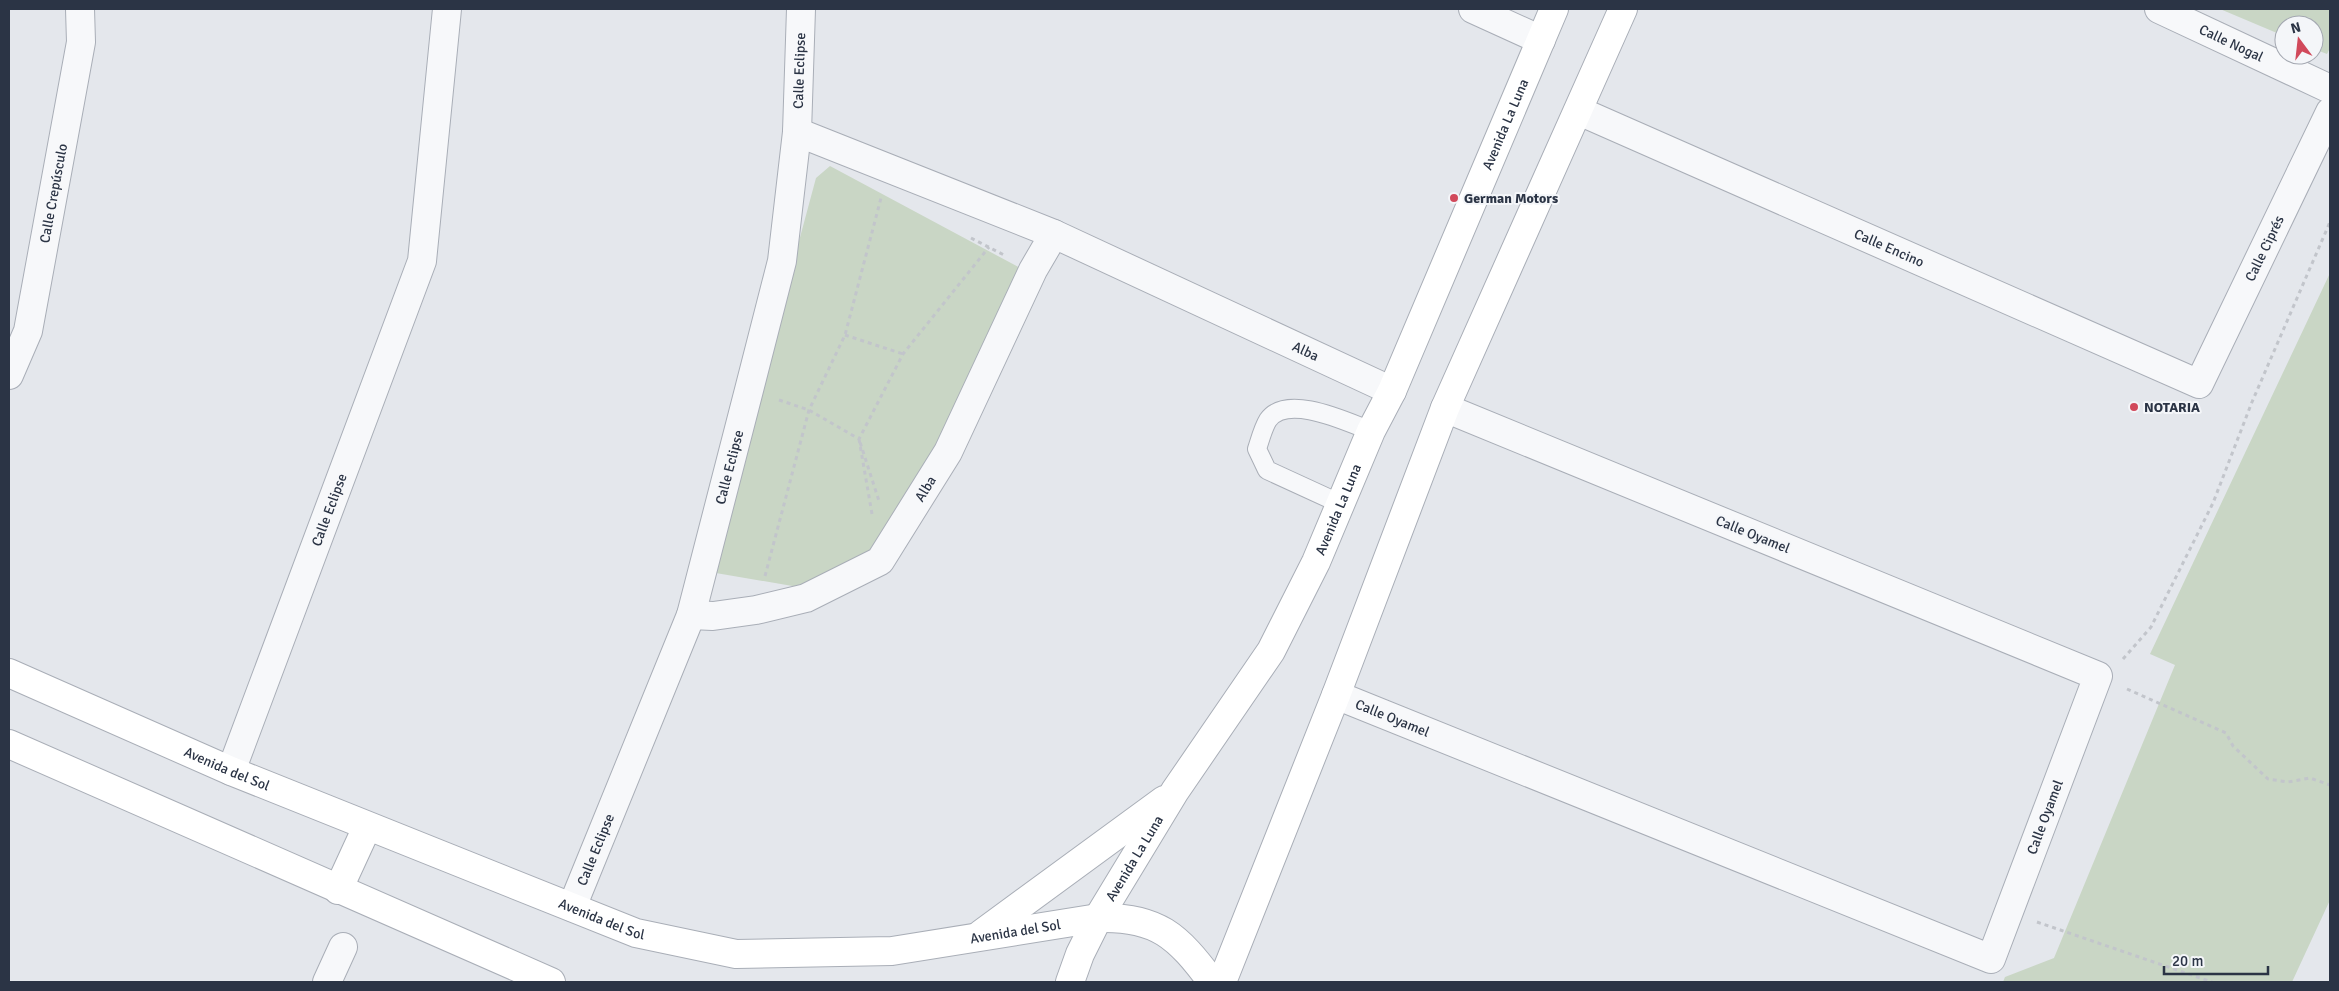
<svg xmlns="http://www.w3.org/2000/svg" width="2339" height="991" font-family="Signika,sans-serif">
<rect width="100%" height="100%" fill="#e4e7ec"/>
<path fill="#c9d6c5" d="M 2220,9 L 2330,9 L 2330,48 L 2327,54 L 2314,49 L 2314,25 L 2284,25 L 2284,36 Z
M 830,166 L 1024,270 L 945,447 L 875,555 L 804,588 L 710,572 L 816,178 Z
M 2330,273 L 2330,900 L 2292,982 L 2003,982 L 2005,977 L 2054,958 L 2175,665 L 2150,654 Z"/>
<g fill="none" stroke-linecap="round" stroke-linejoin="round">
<defs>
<path id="lane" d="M 1341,504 L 1267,470 L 1257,449 C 1260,440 1263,428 1268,420 C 1287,393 1347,422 1371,431"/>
<g id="street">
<path d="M 1473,9 L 1541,40"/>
<path id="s1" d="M 2159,9 L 2330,89"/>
<path id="s2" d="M 1579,111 L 2199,384 L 2330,112"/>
<path id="s3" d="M 797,132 L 1054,234 L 1392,391"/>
<path id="s4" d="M 9,375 L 28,331 L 81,42 L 80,9"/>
<path id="s5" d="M 691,615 L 713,616 L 756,610 L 806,598 L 880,561 L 948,452 L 1033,270 L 1054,234"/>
<path id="s6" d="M 1336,695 L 1991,959 L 2098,676 L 1445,408"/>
<path id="s7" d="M 231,771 L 422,261 L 447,9"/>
<path id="s8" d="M 572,907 L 691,615 L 749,390 L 782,261 L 797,132 L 801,9"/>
<path d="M 327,982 L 343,947"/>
</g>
<g id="secondary">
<path id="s9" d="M 9,673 L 231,771 L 636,933 L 736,954 L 892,951 L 1098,918 C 1157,916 1178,936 1212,982"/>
<path d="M 9,744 L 551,982"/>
<path d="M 338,890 L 367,827"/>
<path d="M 981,934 L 1164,800"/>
<path id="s10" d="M 1070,982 L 1080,954 L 1098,918 L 1175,791 L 1271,651 L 1316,562 L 1371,431 L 1392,391 L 1554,9"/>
<path d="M 1222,982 L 1336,695 L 1445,408 L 1623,9"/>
</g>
</defs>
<use href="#lane" stroke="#a9aeb7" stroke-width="20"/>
<use href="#street" stroke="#a9aeb7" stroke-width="30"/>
<use href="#secondary" stroke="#a9aeb7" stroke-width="30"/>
<path stroke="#c2c5cb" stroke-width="3" stroke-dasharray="4 4" stroke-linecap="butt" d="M 971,238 L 1006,256
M 845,335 L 903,354
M 779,400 L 809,410 L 859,439 L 903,354 L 989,247
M 872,514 L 859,439 L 879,501
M 765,576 L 809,410 L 845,335 L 881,198
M 2123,659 L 2151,627 L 2213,503 L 2252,402 L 2330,222
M 2127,689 L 2226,733 L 2233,746 L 2268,779 L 2288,782 L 2310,778 L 2330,785
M 2037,922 L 2212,982"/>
<use href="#lane" stroke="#f7f8fa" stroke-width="18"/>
<use href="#street" stroke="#f7f8fa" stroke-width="28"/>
<use href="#secondary" stroke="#fff" stroke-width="28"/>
</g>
<g fill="#d1495b" stroke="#f4f6f9" stroke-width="2">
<circle cx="1454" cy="198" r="5"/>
<circle cx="2134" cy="407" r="5"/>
</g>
<g text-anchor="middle" stroke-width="4" stroke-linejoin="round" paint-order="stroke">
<g font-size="14" fill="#2b3445" stroke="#f4f6f9">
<text dy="5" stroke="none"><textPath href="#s1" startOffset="80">Calle Nogal</textPath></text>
<text dy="5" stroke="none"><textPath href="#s8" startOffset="872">Calle Eclipse</textPath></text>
<text dy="5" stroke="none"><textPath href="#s10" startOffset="965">Avenida La Luna</textPath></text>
<text dy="5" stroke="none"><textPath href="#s4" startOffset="188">Calle Crepúsculo</textPath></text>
<text dy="5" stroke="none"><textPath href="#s2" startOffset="339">Calle Encino</textPath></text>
<text dy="5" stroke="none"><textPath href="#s2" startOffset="828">Calle Ciprés</textPath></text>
<text dy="5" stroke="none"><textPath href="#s3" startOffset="554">Alba</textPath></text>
<text dy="5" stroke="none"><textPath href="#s8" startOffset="468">Calle Eclipse</textPath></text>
<text dy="5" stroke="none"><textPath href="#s5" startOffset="285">Alba</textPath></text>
<text dy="5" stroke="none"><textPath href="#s7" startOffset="279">Calle Eclipse</textPath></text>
<text dy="5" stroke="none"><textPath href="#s10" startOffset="545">Avenida La Luna</textPath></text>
<text transform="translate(1753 534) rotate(22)" y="5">Calle Oyamel</text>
<text dy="5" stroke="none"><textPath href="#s6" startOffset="61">Calle Oyamel</textPath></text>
<text dy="5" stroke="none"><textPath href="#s9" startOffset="238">Avenida del Sol</textPath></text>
<text dy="5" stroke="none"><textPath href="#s6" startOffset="858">Calle Oyamel</textPath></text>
<text dy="5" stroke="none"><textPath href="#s8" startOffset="62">Calle Eclipse</textPath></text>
<text dy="5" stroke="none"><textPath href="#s10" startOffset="140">Avenida La Luna</textPath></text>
<text dy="5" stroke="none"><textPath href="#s9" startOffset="642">Avenida del Sol</textPath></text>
<text dy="5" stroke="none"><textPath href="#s9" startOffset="1062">Avenida del Sol</textPath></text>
</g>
<g font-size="14" font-weight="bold" fill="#2b3445" stroke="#f4f6f9" text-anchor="start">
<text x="1464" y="203">German Motors</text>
<text x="2144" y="412">NOTARIA</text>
</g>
</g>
<rect width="2339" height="991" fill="none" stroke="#2b3445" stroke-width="20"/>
<g transform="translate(2299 40) rotate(345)"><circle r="24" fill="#f4f6f9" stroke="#a4a8b1"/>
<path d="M0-4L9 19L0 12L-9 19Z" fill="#d1495b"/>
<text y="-8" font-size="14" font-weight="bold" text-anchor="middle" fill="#2b3445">N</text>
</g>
<path d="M2164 966v8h104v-8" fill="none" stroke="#2b3445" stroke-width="2.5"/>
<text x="2172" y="966" font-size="15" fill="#2b3445" stroke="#f4f6f9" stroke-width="4" paint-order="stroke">20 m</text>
</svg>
